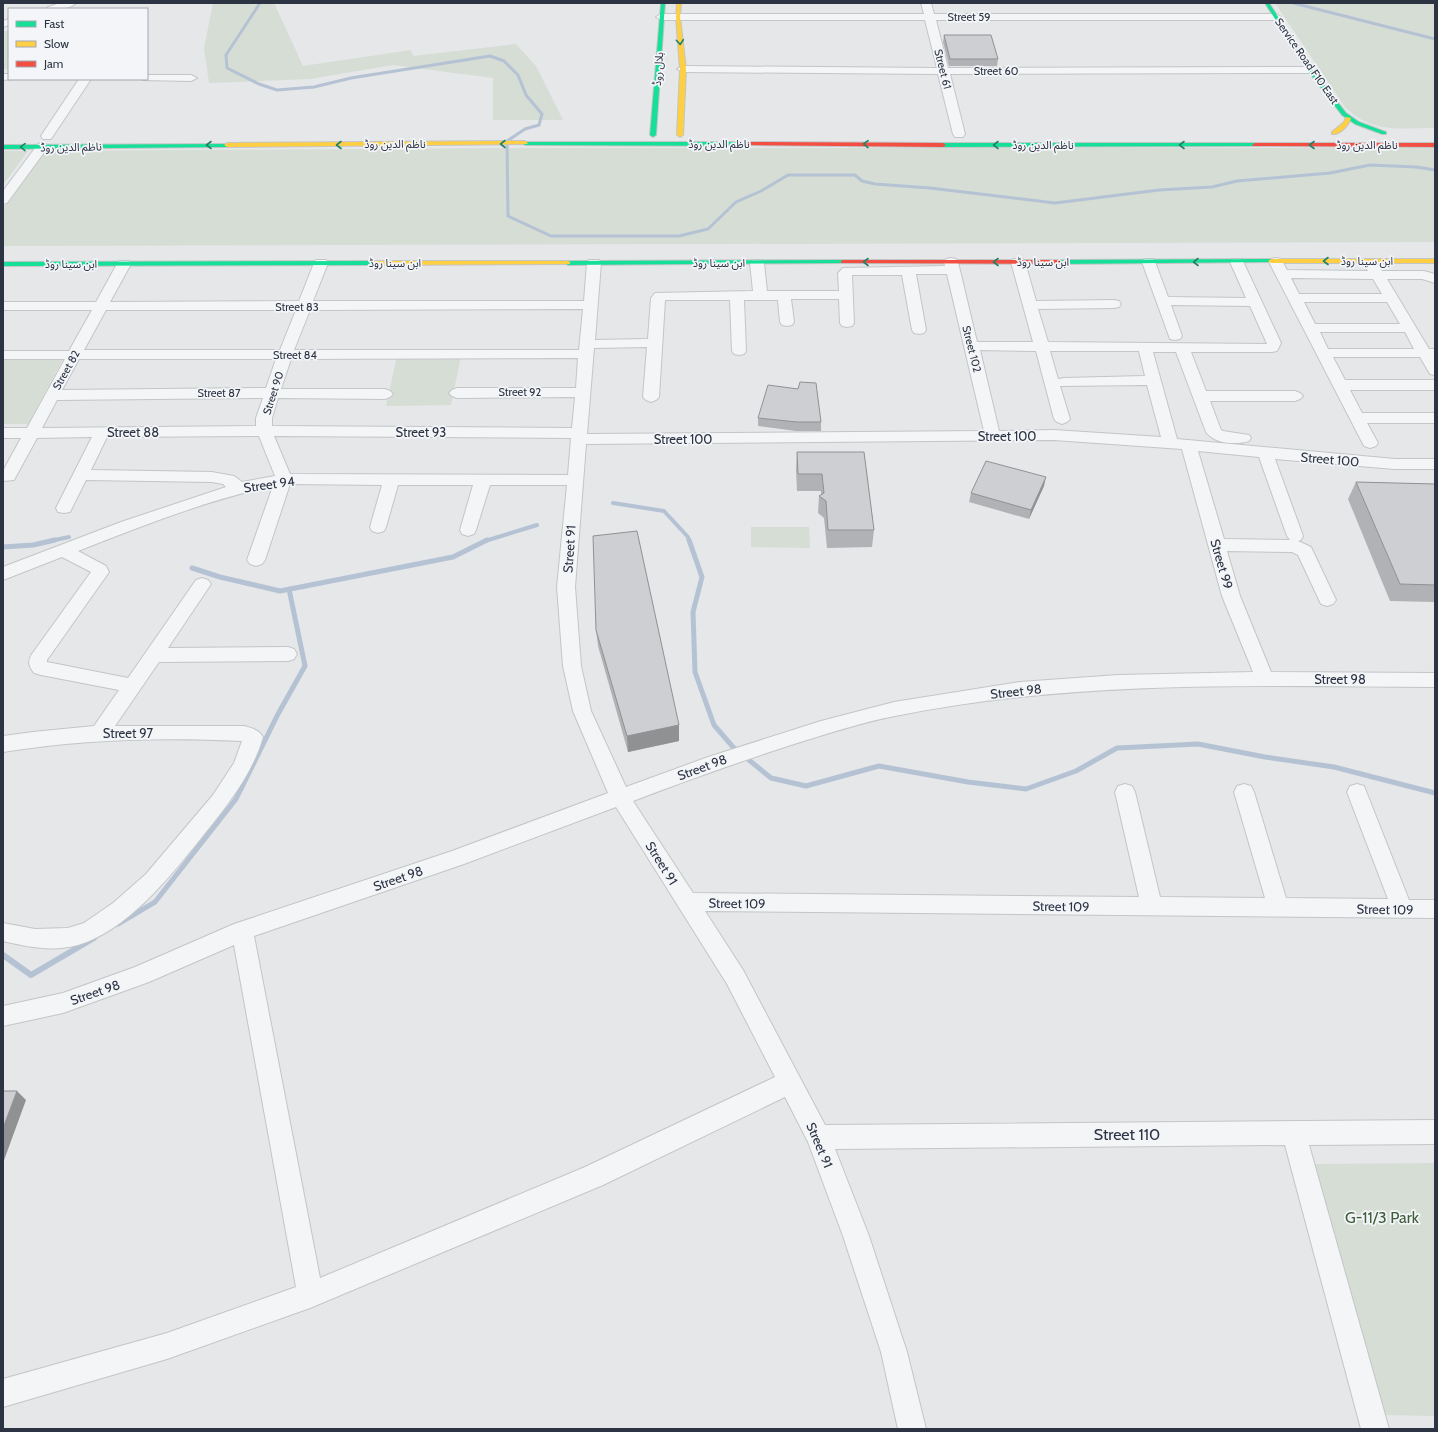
<svg xmlns="http://www.w3.org/2000/svg" width="1438" height="1432" font-family="Cabin,'Noto Sans Arabic',sans-serif">
<rect width="100%" height="100%" fill="#e5e7e9"/>
<path fill="#d5ddd5" d="M 213,3 L 274,3 L 303,66 L 411,50 L 413,56 L 516,44 L 536,66 L 563,120 L 493,120 L 493,78 L 393,65 L 310,79 L 209,83 L 204,48 Z
M 1275,3 L 1435,3 L 1435,128 C 1400,128 1372,134 1345,107 Z
M 3,31 L 9,31 L 9,69 L 3,69 Z
M 501,148 L 1435,148 L 1435,242 L 3,246 L 3,208 L 40,154 L 45,151 Z
M 3,151 L 28,151 L 3,185 Z
M 397,356 L 461,356 L 451,405 L 386,406 Z
M 3,359 L 63,359 L 28,424 L 3,424 Z
M 751,527 L 809,527 L 810,548 L 751,547 Z
M 1435,1163 L 1435,1416 L 1384,1415 L 1313,1164 Z"/>
<g fill="none" stroke-linecap="round" stroke-linejoin="round">
<path stroke="#b5c2d3" stroke-width="3" d="M 260,3 L 226,55 L 227,68 L 259,84 L 277,90 L 314,87 L 351,78 L 490,56 L 504,61 L 518,75 L 526,95 L 542,114 L 539,125 L 525,129 L 507,141 L 508,216 L 551,236 L 679,236 L 708,229 L 736,202 L 761,191 L 788,175 L 855,175 L 862,181 L 875,184 L 930,188 L 1055,203 L 1159,190 L 1212,187 L 1237,181 L 1330,173 L 1370,165 L 1416,167 L 1435,170
M 1293,3 L 1435,39"/>
<path stroke="#b5c2d3" stroke-width="4" d="M 613,503 L 664,511 L 688,537 L 689,541
M 50,541 L 69,537
M 485,541 L 537,525"/>
<path stroke="#b5c2d3" stroke-width="5" d="M 689,540 L 702,577 L 693,612 L 695,672 L 714,725 L 733,747 L 771,778 L 806,786 L 879,766 L 968,782 L 1026,789 L 1076,771 L 1117,748 L 1198,744 L 1265,757 L 1334,767 L 1435,793
M 3,547 L 33,545 L 55,540
M 192,568 L 220,577 L 280,591 L 453,557 L 487,540
M 118,924 L 155,902 L 236,799 L 278,714 L 305,666 L 289,589"/>
<path stroke="#b5c2d3" stroke-width="6" d="M 3,955 L 31,975 L 94,938"/>
<defs>
<path id="street" d="M 60,3 L 76,3 C 69,10 56,9 47,9 L 48,7 Z
M 921,3 L 931,3 L 934,14 L 1276,14 L 1281,17 L 1276,20 L 936,20 L 948,68 L 1310,67 L 1316,70 L 1310,73 L 950,74 L 965,134 L 963,137 L 955,137 L 953,134 L 938,74 L 683,72 L 677,69 L 683,66 L 937,68 L 925,20 L 661,20 L 656,17 L 661,14 L 924,14 Z
M 9,19 L 9,25 L 3,27 L 3,21 Z
M 3,74 L 9,74 L 9,79 L 13,79 L 3,80 Z
M 147,75 L 191,75 L 197,78 L 191,81 L 143,80 L 142,79 L 147,79 Z
M 79,79 L 91,79 L 51,139 L 43,139 L 41,136 Z
M 42,143 L 46,144 L 48,147 L 7,203 L 3,204 L 3,191 L 38,144 Z
M 951,258 L 956,259 L 958,262 L 977,342 L 1033,342 L 1011,262 L 1013,259 L 1023,259 L 1025,262 L 1036,301 L 1114,300 L 1119,301 L 1121,304 L 1119,307 L 1114,308 L 1038,309 L 1048,342 L 1267,344 L 1250,306 L 1171,305 L 1182,336 L 1180,339 L 1175,340 L 1170,339 L 1142,262 L 1144,259 L 1154,259 L 1168,297 L 1246,298 L 1230,262 L 1232,259 L 1242,259 L 1281,343 L 1277,351 L 1272,352 L 1191,352 L 1206,391 L 1295,391 L 1300,393 L 1303,396 L 1300,399 L 1295,401 L 1210,401 L 1221,430 L 1223,431 L 1249,435 L 1251,438 L 1249,441 C 1236,445 1214,444 1206,432 L 1176,352 L 1153,352 L 1177,439 L 1395,459 L 1435,459 L 1435,469 L 1395,469 L 1275,459 L 1303,536 L 1301,540 L 1298,541 L 1311,547 L 1336,600 L 1333,604 L 1327,606 L 1321,604 L 1298,555 L 1292,552 L 1227,551 L 1240,596 L 1271,672 L 1435,673 L 1435,687 C 1255,686 1073,680 895,716 C 859,723 823,735 788,746 C 736,763 685,781 633,801 L 693,893 L 1139,897 L 1115,792 L 1118,786 L 1125,784 L 1132,786 L 1135,792 L 1160,897 L 1265,898 L 1234,792 L 1237,786 L 1244,784 L 1251,786 L 1254,792 L 1286,898 L 1388,899 L 1347,792 L 1350,786 L 1357,784 L 1364,786 L 1409,900 L 1435,900 L 1435,918 L 705,911 L 743,970 L 825,1125 L 1435,1120 L 1435,1144 L 1309,1145 L 1389,1429 L 1361,1429 L 1285,1145 L 835,1149 L 869,1236 L 907,1352 L 926,1429 L 898,1429 L 881,1352 L 843,1236 L 808,1142 L 785,1097 L 603,1185 L 310,1308 L 167,1359 L 3,1407 L 3,1379 L 167,1333 L 296,1287 L 234,945 L 149,982 L 63,1013 L 3,1026 L 3,1006 L 63,993 L 135,967 L 234,924 L 452,851 L 608,793 L 573,711 L 563,666 L 557,587 L 567,485 L 490,485 L 476,530 L 474,534 L 468,536 L 462,534 L 460,530 L 473,485 L 398,485 L 386,527 L 384,531 L 378,533 L 372,531 L 370,527 L 382,485 L 290,484 L 265,560 L 262,564 L 256,566 L 250,564 L 247,560 L 273,486 C 207,500 142,526 78,551 L 106,566 L 109,572 L 47,660 L 47,662 L 128,678 L 196,580 L 202,578 L 208,580 L 211,584 L 168,648 L 288,647 L 294,649 L 297,654 L 294,659 L 288,661 L 159,662 L 115,726 L 244,726 C 252,728 259,730 263,737 C 251,778 224,809 198,842 C 167,880 126,931 78,945 C 53,952 28,947 3,941 L 3,923 L 35,929 L 68,928 L 84,923 L 113,903 L 146,874 L 213,795 L 234,763 L 242,741 C 163,737 82,739 3,752 L 3,736 L 33,732 L 94,726 L 119,690 L 41,675 L 34,673 C 29,666 27,662 32,654 L 91,572 L 62,557 L 3,580 L 3,567 L 121,522 L 226,487 L 223,484 L 212,482 L 86,480 L 70,512 L 64,513 L 58,512 L 56,508 L 92,437 L 37,438 L 14,480 L 3,481 L 3,471 L 21,438 L 3,438 L 3,428 L 27,428 L 65,359 L 3,359 L 3,351 L 69,351 L 92,310 L 3,310 L 3,302 L 96,302 L 117,264 L 119,261 L 129,261 L 131,264 L 110,302 L 299,301 L 314,263 L 316,260 L 326,260 L 328,263 L 313,301 L 584,301 L 587,263 L 589,260 L 599,260 L 601,263 L 595,340 L 648,339 L 651,298 L 655,293 L 753,291 L 750,263 L 752,260 L 762,260 L 764,263 L 767,291 L 839,291 L 838,273 L 843,268 L 945,266 L 944,262 L 946,259 ZM 916,274 L 947,274 L 984,431 L 587,434 L 594,348 L 647,347 L 643,397 L 646,400 L 651,402 L 656,400 L 659,397 L 665,300 L 730,300 L 732,351 L 734,354 L 739,355 L 744,354 L 746,351 L 744,300 L 778,300 L 780,322 L 782,325 L 787,326 L 792,325 L 794,322 L 791,299 L 839,299 L 840,323 L 842,326 L 847,327 L 852,326 L 854,323 L 852,275 L 902,275 L 912,330 L 914,333 L 919,334 L 924,333 L 926,330 ZM 583,309 L 579,350 L 294,350 L 310,310 ZM 106,310 L 296,310 L 280,350 L 84,350 ZM 980,350 L 1036,351 L 1054,419 L 1057,422 L 1062,424 L 1067,422 L 1070,419 L 1060,386 L 1147,385 L 1161,437 L 1054,430 L 999,431 ZM 1050,351 L 1139,351 L 1145,376 L 1064,378 L 1058,379 ZM 578,358 L 576,388 L 457,388 L 452,390 L 449,393 L 452,396 L 457,398 L 575,397 L 572,428 L 272,426 L 272,418 L 278,398 L 385,399 L 390,397 L 393,394 L 390,391 L 385,389 L 281,389 L 291,359 ZM 79,359 L 276,359 L 266,388 L 62,390 ZM 263,398 L 256,418 L 256,426 L 42,428 L 57,400 ZM 259,436 L 275,476 L 242,482 L 234,476 L 212,472 L 91,470 L 107,437 ZM 274,436 L 571,438 L 568,475 L 290,474 ZM 1054,440 L 1182,449 L 1222,596 L 1253,672 L 1118,675 L 1020,682 L 894,702 L 821,721 L 708,757 L 626,787 L 591,711 L 581,666 L 575,587 L 586,444 ZM 1198,451 L 1259,457 L 1287,536 L 1290,540 L 1224,539 ZM 616,807 L 727,984 L 775,1077 L 585,1167 L 320,1278 L 254,936 L 464,864 Z
M 1276,258 L 1281,259 L 1287,270 L 1368,271 L 1365,266 L 1367,263 L 1377,263 L 1382,271 L 1424,271 L 1435,274 L 1435,283 L 1422,279 L 1387,279 L 1429,349 L 1435,349 L 1435,375 L 1430,374 L 1420,357 L 1333,357 L 1345,380 L 1435,380 L 1435,390 L 1350,390 L 1362,413 L 1435,413 L 1435,423 L 1367,423 L 1378,443 L 1376,446 L 1370,448 L 1364,446 L 1269,262 L 1271,259 ZM 1291,278 L 1373,279 L 1382,294 L 1299,294 ZM 1304,302 L 1387,302 L 1400,324 L 1315,324 ZM 1320,332 L 1405,332 L 1414,349 L 1328,349 Z"/>
<path id="fast" d="M 661,3 L 665,3 L 656,135 L 653,137 L 650,135 Z
M 1265,3 L 1269,3 L 1312,69 L 1346,113 L 1359,122 L 1386,132 L 1386,134 L 1382,134 L 1355,124 L 1342,115 L 1308,71 Z
M 523,142 L 749,142 L 752,144 L 749,146 L 525,145 L 522,143 Z
M 1255,143 L 1258,145 L 1257,146 L 943,147 L 940,145 L 943,143 Z
M 229,144 L 229,146 L 227,147 L 3,149 L 3,145 Z
M 1271,259 L 1273,260 L 1273,262 L 1059,264 L 1056,262 L 1059,260 Z
M 843,260 L 845,261 L 845,263 L 568,265 L 565,263 L 568,261 Z
M 3,262 L 373,261 L 376,263 L 373,265 L 3,266 Z"/>
<path id="slow" d="M 677,3 L 681,3 L 680,17 L 686,69 L 683,135 L 680,137 L 677,135 L 680,69 L 676,17 Z
M 1346,117 L 1351,118 C 1349,125 1340,135 1332,134 L 1332,132 L 1344,122 Z
M 525,141 L 528,143 L 527,144 L 227,147 L 224,145 L 227,143 Z
M 1435,259 L 1435,263 L 1271,263 L 1268,261 L 1271,259 Z
M 568,261 L 570,262 L 570,264 L 373,265 L 370,263 L 373,261 Z"/>
<path id="jam" d="M 749,142 L 943,143 L 946,145 L 943,147 L 747,145 L 746,144 Z
M 1255,143 L 1435,143 L 1435,147 L 1253,146 L 1252,145 Z
M 843,260 L 1059,260 L 1062,262 L 1059,264 L 841,263 L 841,261 Z"/>
</defs>
<use href="#street" stroke="#c3c5c7" stroke-width="2"/>
<use href="#fast" stroke="#c3c5c7" stroke-width="2"/>
<use href="#slow" stroke="#c3c5c7" stroke-width="2"/>
<use href="#jam" stroke="#c3c5c7" stroke-width="2"/>
<use href="#street" fill="#f4f5f6" fill-rule="evenodd"/>
<use href="#fast" fill="#16e098" fill-rule="evenodd"/>
<use href="#slow" fill="#ffcf43" fill-rule="evenodd"/>
<use href="#jam" fill="#f24e42" fill-rule="evenodd"/>
</g>
<path fill="#b0b2b5" d="M 944,35 L 998,59 L 997,66 L 949,66 L 943,42 Z
M 758,418 L 821,422 L 821,431 L 796,431 L 758,426 Z
M 797,452 L 864,452 L 874,530 L 872,547 L 827,548 L 824,518 L 818,513 L 819,496 L 821,495 L 821,491 L 797,491 L 796,469 Z
M 1356,482 L 1435,484 L 1435,602 L 1390,601 L 1348,499 Z
M 1044,486 L 1029,519 L 969,502 L 971,493 Z
M 596,630 L 679,725 L 679,741 L 628,752 L 598,646 Z"/>
<path fill="#909193" d="M 1046,477 L 1044,486 L 1029,519 L 1031,510 Z
M 679,725 L 679,741 L 628,752 L 627,736 Z
M 17,1091 L 26,1100 L 3,1163 L 3,1128 Z"/>
<path fill="#cdcfd2" stroke="#909193" d="M 944,35 L 991,35 L 998,59 L 950,59 Z
M 800,382 L 816,383 L 821,422 L 797,422 L 758,418 L 768,385 L 798,389 Z
M 797,452 L 864,452 L 874,530 L 828,530 L 826,501 L 819,496 L 824,493 L 822,474 L 798,474 Z
M 986,461 L 1046,477 L 1031,510 L 971,493 Z
M 1356,482 L 1435,484 L 1435,585 L 1400,584 Z
M 637,531 L 679,725 L 627,736 L 596,630 L 593,536 Z
M 3,1091 L 17,1091 L 3,1128 Z"/>
<defs><path id="oneway-chevron" d="M-2-3.5L2.5 0L-2 3.5" fill="none" stroke-width="1.6" stroke-linecap="round" stroke-linejoin="round"/></defs>
<g stroke="#228169">
<use href="#oneway-chevron" transform="translate(680 42) rotate(85)"/>
<use href="#oneway-chevron" transform="translate(503 144) rotate(180)"/>
<use href="#oneway-chevron" transform="translate(866 144) rotate(-179)"/>
<use href="#oneway-chevron" transform="translate(209 145) rotate(180)"/>
<use href="#oneway-chevron" transform="translate(339 145) rotate(180)"/>
<use href="#oneway-chevron" transform="translate(996 145) rotate(180)"/>
<use href="#oneway-chevron" transform="translate(1182 145) rotate(180)"/>
<use href="#oneway-chevron" transform="translate(1312 145) rotate(180)"/>
<use href="#oneway-chevron" transform="translate(23 147) rotate(-179)"/>
<use href="#oneway-chevron" transform="translate(1326 261) rotate(180)"/>
<use href="#oneway-chevron" transform="translate(866 262) rotate(180)"/>
<use href="#oneway-chevron" transform="translate(996 262) rotate(180)"/>
<use href="#oneway-chevron" transform="translate(1196 262) rotate(-180)"/>
</g>
<g text-anchor="middle" stroke-width="3.5" stroke-linejoin="round" paint-order="stroke">
<g font-size="11" fill="#2c3343" stroke="#f3f5f8">
<text x="969" y="21">Street 59</text>
<text transform="translate(1307 61) rotate(55)" y="4">Service Road F10 East</text>
<text transform="translate(658 69) rotate(-86)" y="4">ہلال روڈ</text>
<text transform="translate(943 69) rotate(76)" y="4">Street 61</text>
<text x="996" y="75">Street 60</text>
<text x="395" y="148">ناظم الدین روڈ</text>
<text x="719" y="148">ناظم الدین روڈ</text>
<text x="1043" y="149">ناظم الدین روڈ</text>
<text x="1367" y="149">ناظم الدین روڈ</text>
<text transform="translate(71 147) rotate(-1)" y="4">ناظم الدین روڈ</text>
<text x="1367" y="265">ابن سینا روڈ</text>
<text x="1043" y="266">ابن سینا روڈ</text>
<text x="395" y="267">ابن سینا روڈ</text>
<text x="719" y="267">ابن سینا روڈ</text>
<text x="71" y="268">ابن سینا روڈ</text>
<text x="297" y="311">Street 83</text>
<text transform="translate(972 349) rotate(76)" y="4">Street 102</text>
<text x="295" y="359">Street 84</text>
<text transform="translate(66 370) rotate(-61)" y="4">Street 82</text>
<text x="520" y="396">Street 92</text>
<text x="219" y="397">Street 87</text>
<text transform="translate(273 393) rotate(-72)" y="4">Street 90</text>
</g>
<g font-size="13" fill="#2c3343" stroke="#f3f5f8">
<text x="133" y="437">Street 88</text>
<text x="421" y="437">Street 93</text>
<text x="1007" y="441">Street 100</text>
<text x="683" y="444">Street 100</text>
<text transform="translate(1330 459) rotate(5)" y="5">Street 100</text>
<text transform="translate(269 484) rotate(-8)" y="5">Street 94</text>
<text transform="translate(569 549) rotate(-86)" y="5">Street 91</text>
<text transform="translate(1222 564) rotate(74)" y="5">Street 99</text>
<text x="1340" y="684">Street 98</text>
<text transform="translate(1016 691) rotate(-6)" y="5">Street 98</text>
<text x="128" y="738">Street 97</text>
<text transform="translate(702 767) rotate(-20)" y="5">Street 98</text>
<text transform="translate(662 863) rotate(58)" y="5">Street 91</text>
<text transform="translate(398 878) rotate(-19)" y="5">Street 98</text>
<text transform="translate(737 903) rotate(1)" y="5">Street 109</text>
<text transform="translate(1061 906) rotate(1)" y="5">Street 109</text>
<text transform="translate(1385 909) rotate(1)" y="5">Street 109</text>
<text transform="translate(95 992) rotate(-19)" y="5">Street 98</text>
<text transform="translate(820 1145) rotate(67)" y="5">Street 91</text>
</g>
<g font-size="16" fill="#2c3343" stroke="#f3f5f8">
<text x="1127" y="1140">Street 110</text>
</g>
<g font-size="16" fill="#3e5e39" stroke="#f3f5f8">
<text x="1382" y="1223">G-11/3 Park</text>
</g>
</g>
<rect width="1438" height="1432" fill="none" stroke="#2c3343" stroke-width="8"/>
<rect x="8" y="8" width="140" height="72" fill="#f3f5f8" stroke="#a3a7b0"/>
<rect x="16" y="21" width="20" height="6" fill="#16e098" stroke="#a3a7b0"/>
<text x="44" y="28" font-size="12" fill="#2c3343">Fast</text>
<rect x="16" y="41" width="20" height="6" fill="#ffcf43" stroke="#a3a7b0"/>
<text x="44" y="48" font-size="12" fill="#2c3343">Slow</text>
<rect x="16" y="61" width="20" height="6" fill="#f24e42" stroke="#a3a7b0"/>
<text x="44" y="68" font-size="12" fill="#2c3343">Jam</text>
</svg>
